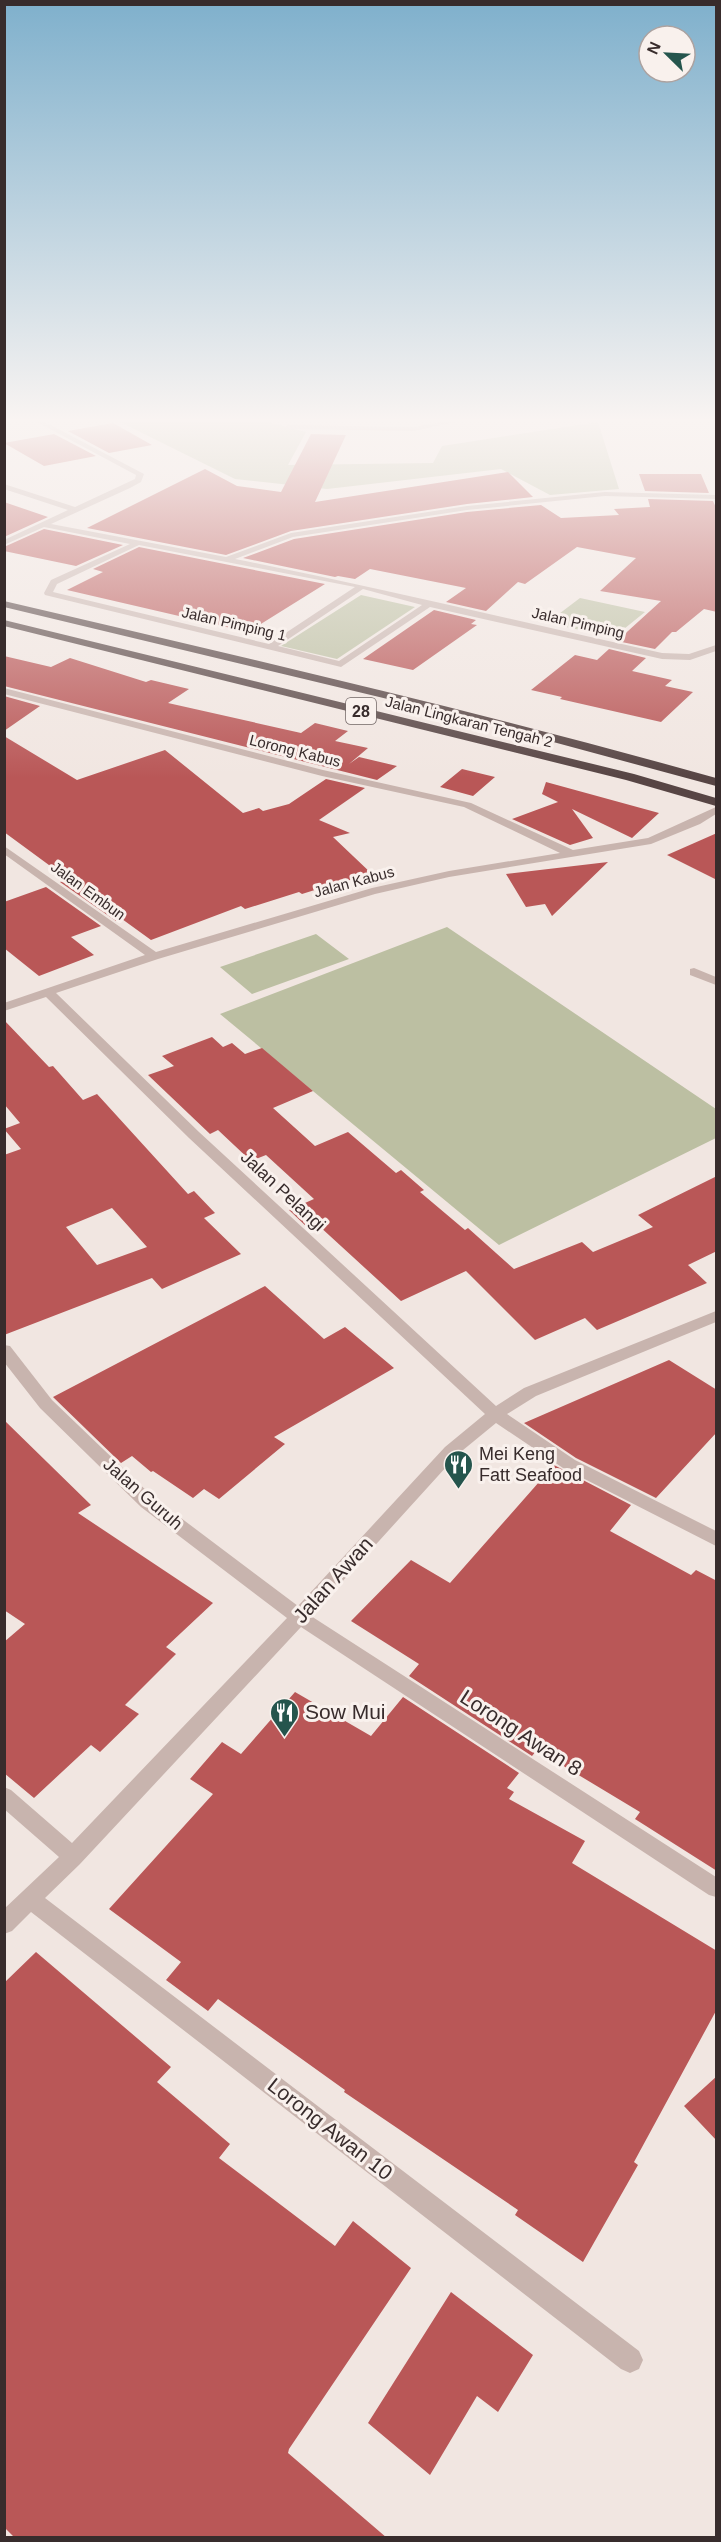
<svg xmlns="http://www.w3.org/2000/svg" width="721" height="2542" font-family="Arial,sans-serif">
<rect width="100%" height="100%" fill="#f1e6e1"/>
<path fill="#bcbfa2" d="M 120,422 L 268,422 L 306,432 L 288,465 L 433,463 L 442,446 L 598,422 L 619,489 L 550,495 L 501,469 L 327,489 L 235,479 Z
M 361,595 L 415,607 L 337,659 L 281,646 Z
M 580,598 L 645,612 L 614,637 L 547,623 Z
M 447,927 L 716,1109 L 716,1138 L 499,1245 L 220,1014 Z
M 316,934 L 349,959 L 252,994 L 220,967 Z"/>
<path fill="#b95757" fill-rule="evenodd" d="M 113,423 L 152,445 L 109,453 L 68,431 Z
M 54,434 L 96,456 L 44,466 L 4,443 Z
M 311,434 L 346,435 L 315,502 L 508,472 L 533,497 L 467,504 L 291,531 L 226,555 L 87,528 L 205,469 L 237,486 L 281,492 Z
M 639,474 L 701,474 L 709,493 L 645,491 Z
M 648,499 L 713,501 L 717,510 L 717,612 L 704,609 L 676,632 L 672,632 L 655,649 L 617,641 L 661,601 L 600,591 L 636,558 L 577,547 L 525,584 L 518,582 L 486,611 L 446,602 L 466,588 L 370,569 L 355,579 L 338,576 L 335,577 L 243,558 L 294,539 L 467,512 L 541,505 L 561,518 L 619,515 L 614,509 L 650,507 Z
M 4,502 L 48,517 L 4,537 Z
M 44,529 L 123,545 L 76,566 L 4,551 L 4,547 Z
M 139,547 L 325,584 L 248,632 L 67,590 L 103,572 L 93,569 Z
M 434,610 L 476,620 L 471,624 L 477,625 L 413,670 L 363,659 Z
M 609,649 L 646,658 L 632,671 L 672,680 L 665,686 L 693,692 L 661,722 L 560,699 L 562,697 L 531,690 L 575,655 L 597,660 Z
M 4,656 L 51,667 L 70,658 L 146,682 L 151,680 L 189,689 L 168,703 L 301,733 L 315,723 L 348,731 L 335,741 L 368,748 L 349,764 L 359,757 L 397,766 L 377,780 L 4,686 Z
M 4,696 L 40,706 L 4,731 Z
M 4,736 L 77,780 L 165,750 L 243,813 L 259,808 L 263,811 L 289,804 L 326,779 L 365,788 L 319,820 L 350,833 L 333,837 L 373,875 L 337,883 L 302,894 L 299,892 L 245,909 L 241,906 L 151,940 L 122,919 L 116,921 L 60,882 L 68,879 L 4,832 Z
M 462,769 L 495,777 L 473,796 L 440,787 Z
M 546,782 L 659,813 L 632,838 L 572,809 L 593,838 L 570,845 L 512,819 L 558,802 L 542,794 Z
M 717,833 L 717,880 L 667,855 Z
M 608,862 L 552,916 L 545,904 L 526,907 L 506,874 Z
M 46,887 L 101,926 L 71,937 L 94,955 L 39,976 L 4,948 L 4,902 Z
M 4,1020 L 49,1067 L 53,1066 L 83,1100 L 97,1094 L 188,1194 L 194,1191 L 215,1213 L 204,1218 L 241,1254 L 162,1289 L 152,1278 L 4,1335 L 4,1155 L 21,1149 L 4,1129 L 20,1123 L 4,1104 ZM 112,1208 L 147,1247 L 97,1265 L 66,1227 Z
M 212,1037 L 223,1047 L 232,1043 L 245,1054 L 262,1048 L 313,1091 L 273,1108 L 315,1146 L 348,1132 L 396,1173 L 401,1170 L 424,1190 L 420,1192 L 465,1230 L 468,1228 L 514,1269 L 582,1242 L 593,1252 L 653,1227 L 638,1215 L 717,1176 L 717,1251 L 688,1265 L 707,1283 L 597,1330 L 585,1318 L 535,1340 L 466,1271 L 401,1301 L 318,1225 L 309,1229 L 289,1210 L 314,1199 L 266,1155 L 251,1161 L 218,1130 L 210,1134 L 148,1075 L 174,1066 L 162,1056 Z
M 265,1286 L 324,1339 L 345,1327 L 394,1368 L 274,1437 L 285,1444 L 219,1499 L 204,1489 L 193,1498 L 153,1471 L 151,1472 L 132,1456 L 121,1463 L 53,1397 Z
M 669,1360 L 717,1390 L 717,1432 L 656,1498 L 576,1458 L 524,1423 Z
M 4,1420 L 91,1505 L 78,1513 L 213,1603 L 166,1647 L 176,1654 L 125,1705 L 139,1714 L 100,1752 L 91,1745 L 34,1798 L 4,1773 L 4,1642 L 25,1624 L 4,1610 Z
M 554,1465 L 631,1505 L 610,1531 L 691,1575 L 696,1570 L 717,1581 L 717,1871 L 635,1819 L 640,1812 L 537,1750 L 532,1756 L 409,1676 L 419,1664 L 351,1621 L 411,1560 L 450,1583 Z
M 295,1692 L 371,1736 L 403,1697 L 519,1773 L 507,1788 L 514,1792 L 509,1799 L 585,1841 L 572,1863 L 717,1951 L 717,2009 L 634,2162 L 638,2165 L 583,2262 L 515,2215 L 518,2210 L 344,2092 L 345,2090 L 218,1999 L 208,2011 L 166,1980 L 181,1962 L 109,1909 L 213,1794 L 190,1779 L 222,1742 L 241,1754 Z
M 36,1952 L 171,2067 L 157,2082 L 230,2144 L 219,2158 L 335,2246 L 353,2221 L 411,2268 L 289,2449 L 288,2453 L 387,2538 L 15,2538 L 4,2527 L 4,1983 Z
M 717,2076 L 717,2141 L 684,2106 Z
M 451,2292 L 533,2355 L 498,2412 L 477,2396 L 430,2475 L 368,2423 Z"/>
<g fill="none" stroke-linecap="round" stroke-linejoin="round">
<path fill="#c8b4ae" fill-rule="evenodd" d="M 37,422 L 45,422 L 144,474 L 141,482 L 130,488 L 51,524 L 226,557 L 291,533 L 467,506 L 605,492 L 716,495 L 716,499 L 605,496 L 467,510 L 293,537 L 235,559 C 378,587 520,622 662,653 L 689,654 L 716,645 L 716,651 L 690,660 L 662,659 L 430,607 L 341,667 L 45,595 L 44,593 L 51,580 L 130,544 L 44,527 L 4,545 L 4,540 L 68,510 L 4,489 L 4,484 L 75,507 L 135,479 L 136,475 ZM 139,545 L 355,587 L 269,644 L 53,592 L 57,584 ZM 363,589 L 422,605 L 339,661 L 278,646 Z
M 441,422 L 455,422 L 414,431 L 288,429 L 285,427 L 288,425 L 414,427 Z
M 4,688 L 323,770 L 471,803 L 573,850 L 648,838 L 716,807 L 716,814 L 700,824 L 651,844 L 449,877 L 375,894 L 158,959 L 56,993 L 199,1132 L 496,1406 L 524,1388 L 716,1311 L 716,1322 L 536,1396 L 507,1414 L 575,1460 L 716,1531 L 716,1546 L 563,1468 L 496,1423 L 457,1455 L 311,1616 L 716,1877 L 716,1897 L 709,1895 L 301,1627 L 80,1864 L 45,1898 L 639,2351 L 643,2360 L 639,2369 L 630,2373 L 621,2369 L 31,1912 L 12,1931 L 4,1934 L 4,1909 L 59,1857 L 4,1809 L 4,1787 L 11,1790 L 72,1843 L 287,1618 L 141,1507 L 40,1408 L 4,1362 L 4,1345 L 10,1346 L 52,1400 L 153,1497 L 298,1606 L 445,1447 L 485,1414 L 189,1138 L 46,997 L 4,1011 L 4,1003 L 145,955 L 4,854 L 4,846 L 156,952 L 372,888 L 449,871 L 560,853 L 464,807 L 322,776 L 4,694 Z
M 694,968 L 716,977 L 716,985 L 690,975 L 690,969 Z"/>
<path fill="#574544" fill-rule="evenodd" d="M 4,601 C 243,657 481,712 716,778 L 716,786 L 446,713 L 4,607 Z
M 4,620 L 634,774 L 716,798 L 716,806 L 626,780 L 4,626 Z"/>
</g>
<linearGradient id="sky" x2="0" y2="1"><stop stop-color="#7fb0cc"/><stop offset="0.54" stop-color="#f9f4f2"/><stop offset="1" stop-color="#f9f4f2" stop-opacity="0"/></linearGradient>
<rect width="721" height="778" fill="url(#sky)"/>
<defs>
<symbol id="restaurant-pin" viewBox="-11 -11 22 30"><path d="M0 17L-7.5 6A9.5 9.5 0 1 1 7.5 6Z" fill="#25554d" stroke="#f9f1ed"/><path d="M-5-6h1v4h1v-4h1v4h1v-4h1v5L-1.5 .5V6h-2V.5L-5-1ZM5-6V6H3V1.5H1.5Q1.5-4 5-6Z" fill="#fff"/></symbol>
</defs>
<g fill-rule="evenodd">
<use href="#restaurant-pin" x="442" y="1448" width="33" height="45"/>
<use href="#restaurant-pin" x="268" y="1696" width="33" height="45"/>
</g>
<g text-anchor="middle" stroke-width="6" stroke-linejoin="round" paint-order="stroke">
<g font-size="15" fill="#382c2c" stroke="#f9f1ed">
<text transform="translate(578 623) rotate(13)" y="5">Jalan Pimping</text>
<text transform="translate(234 624) rotate(13)" y="5">Jalan Pimping 1</text>
<text transform="translate(469 722) rotate(14)" y="5">Jalan Lingkaran Tengah 2</text>
<text transform="translate(295 751) rotate(14)" y="5">Lorong Kabus</text>
<text transform="translate(354 882) rotate(-15)" y="5">Jalan Kabus</text>
<text transform="translate(88 891) rotate(36)" y="5">Jalan Embun</text>
</g>
<rect fill="#f9f1ed" stroke="#726766" stroke-width="1.5" x="346" y="698" width="30" height="26" rx="4.5"/>
<g font-size="16" font-weight="bold" fill="#382c2c">
<text x="361" y="717">28</text>
</g>
<g font-size="18" fill="#382c2c" stroke="#f9f1ed">
<text transform="translate(283 1191) rotate(43)" y="6">Jalan Pelangi</text>
<text transform="translate(143 1494) rotate(41)" y="6">Jalan Guruh</text>
</g>
<g font-size="18" fill="#382c2c" stroke="#f9f1ed" text-anchor="start">
<text x="479" y="1460">Mei Keng<tspan x="479" dy="21">Fatt Seafood</tspan></text>
</g>
<g font-size="21" fill="#382c2c" stroke="#f9f1ed">
<text transform="translate(333 1580) rotate(-48)" y="7">Jalan Awan</text>
<text transform="translate(521 1733) rotate(33)" y="7">Lorong Awan 8</text>
<text transform="translate(330 2129) rotate(38)" y="7">Lorong Awan 10</text>
</g>
<g font-size="21" fill="#382c2c" stroke="#f9f1ed" text-anchor="start">
<text x="305" y="1719">Sow Mui</text>
</g>
</g>
<rect width="721" height="2542" fill="none" stroke="#382c2c" stroke-width="12"/>
<g transform="translate(667 54) rotate(294)"><circle r="28" fill="#f9f1ed" stroke="#aca2a0" stroke-width="1.5"/>
<path d="M0-4.5L10 22L0 15L-10 22Z" fill="#25554d"/>
<text y="-9" font-size="16" font-weight="bold" text-anchor="middle" fill="#382c2c">N</text>
</g>
</svg>
